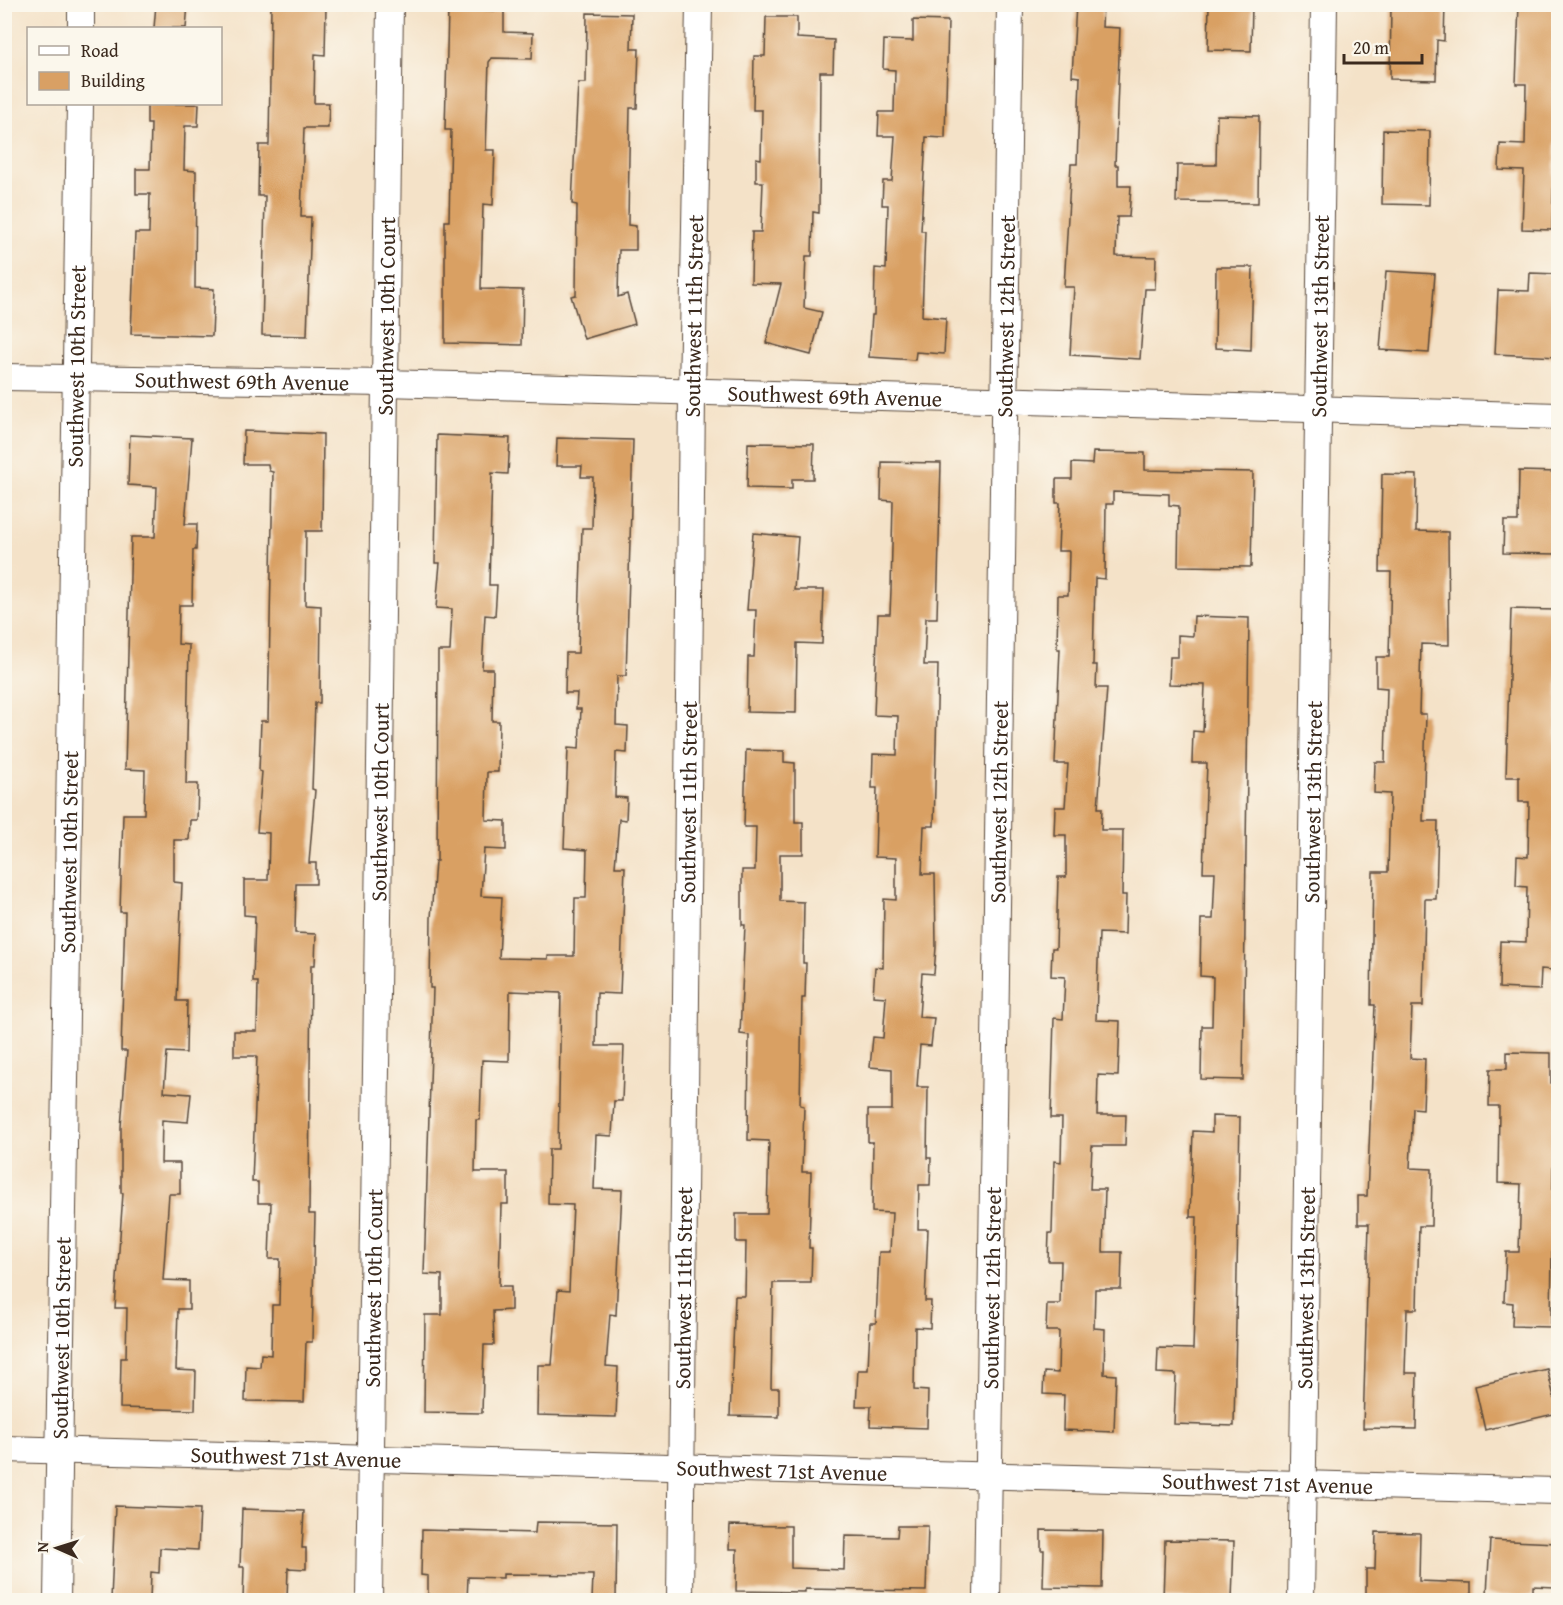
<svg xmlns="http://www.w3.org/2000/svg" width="1563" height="1605" font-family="'Gentium Book Plus',serif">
<rect width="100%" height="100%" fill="#fbf7ec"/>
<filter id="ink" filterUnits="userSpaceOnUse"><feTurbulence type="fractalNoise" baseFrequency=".0167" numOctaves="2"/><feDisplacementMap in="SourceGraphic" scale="12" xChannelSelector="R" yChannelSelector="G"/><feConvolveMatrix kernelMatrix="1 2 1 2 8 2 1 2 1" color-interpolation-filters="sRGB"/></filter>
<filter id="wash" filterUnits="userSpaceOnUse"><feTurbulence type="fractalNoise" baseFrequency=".008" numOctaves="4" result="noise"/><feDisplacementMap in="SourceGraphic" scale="24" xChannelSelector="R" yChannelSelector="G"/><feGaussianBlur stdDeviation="1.35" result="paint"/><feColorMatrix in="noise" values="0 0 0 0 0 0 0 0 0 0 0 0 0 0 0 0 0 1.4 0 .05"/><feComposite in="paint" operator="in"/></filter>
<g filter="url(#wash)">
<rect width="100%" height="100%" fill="#f4e2c8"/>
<g id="blocks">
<path fill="#d9a064" d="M 156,4 L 188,4 L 186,28 L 154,28 Z
M 271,4 L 326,6 L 325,55 L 315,54 L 314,103 L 329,103 L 328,128 L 304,128 L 301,217 L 311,217 L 307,336 L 262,335 L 265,196 L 258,196 L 259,145 L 269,145 Z
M 1076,4 L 1103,4 L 1102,27 L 1120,28 L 1115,165 L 1118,165 L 1118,186 L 1131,186 L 1129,217 L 1117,217 L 1116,256 L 1156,257 L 1155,289 L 1145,289 L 1140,359 L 1070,355 L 1074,287 L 1064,287 L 1071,164 L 1077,164 L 1080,77 L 1072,76 Z
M 1209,4 L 1252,4 L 1251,51 L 1208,50 Z
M 1391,4 L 1445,4 L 1444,41 L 1437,40 L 1436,80 L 1390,79 Z
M 1519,4 L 1558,4 L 1554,115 L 1558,115 L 1558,142 L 1555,142 L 1552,230 L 1522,229 L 1524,171 L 1499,170 L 1500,144 L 1525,145 L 1526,84 L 1516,84 Z
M 448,9 L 504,11 L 504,32 L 533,33 L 532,59 L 492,58 L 489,62 L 486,150 L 495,150 L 493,205 L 483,204 L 481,289 L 523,290 L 522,345 L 445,343 L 445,221 L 449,221 L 451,130 L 445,130 Z
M 587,13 L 632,14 L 631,49 L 639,49 L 637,108 L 630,108 L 629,156 L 628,225 L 636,226 L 636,250 L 619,250 L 618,297 L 627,294 L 635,324 L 584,339 L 571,296 L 576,295 L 577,205 L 572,204 L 578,83 L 586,83 Z
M 766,17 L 797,17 L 797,38 L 834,40 L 833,72 L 820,72 L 819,213 L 813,212 L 812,256 L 806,256 L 804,308 L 822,312 L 811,355 L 766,343 L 781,284 L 751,283 L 752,232 L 761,232 L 763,182 L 756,182 L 756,158 L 761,159 L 762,110 L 753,110 L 754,56 L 765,56 Z
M 913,20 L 948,21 L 945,138 L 926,137 L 921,231 L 925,231 L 922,316 L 946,318 L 944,354 L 916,352 L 915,360 L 869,357 L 872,315 L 874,315 L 875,268 L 886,269 L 888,205 L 882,205 L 883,181 L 892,181 L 895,136 L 878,136 L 879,112 L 894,112 L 895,70 L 883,69 L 884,40 L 913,41 Z
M 147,104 L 199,104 L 198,126 L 185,126 L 184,170 L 196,171 L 195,288 L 214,289 L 212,336 L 131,334 L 135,233 L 149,233 L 150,194 L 136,194 L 136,169 L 150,169 L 151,124 L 147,124 Z
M 1217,115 L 1259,116 L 1258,203 L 1176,202 L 1177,165 L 1216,165 Z
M 1383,130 L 1430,131 L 1429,205 L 1382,204 Z
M 1216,267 L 1253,267 L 1251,350 L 1215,348 Z
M 1386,271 L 1435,274 L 1429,353 L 1380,350 Z
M 1530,273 L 1558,274 L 1558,357 L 1495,354 L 1498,290 L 1529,291 Z
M 244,431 L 323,434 L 322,531 L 306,531 L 305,605 L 321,606 L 320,703 L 315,703 L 312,789 L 315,790 L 309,863 L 316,863 L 316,884 L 296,884 L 295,933 L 316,934 L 315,965 L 311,965 L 310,1072 L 309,1214 L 315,1214 L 312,1342 L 306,1342 L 304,1402 L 245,1401 L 246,1366 L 260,1367 L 261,1354 L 271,1355 L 272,1305 L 279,1305 L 280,1259 L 269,1259 L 271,1203 L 258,1203 L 258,1182 L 252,1182 L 257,1056 L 234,1056 L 234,1031 L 257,1031 L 258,982 L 253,982 L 255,916 L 244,915 L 244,880 L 268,880 L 269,833 L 257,832 L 262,772 L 259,771 L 261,721 L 268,721 L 273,472 L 269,471 L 268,464 L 243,464 Z
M 130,435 L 192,438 L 185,524 L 197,524 L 196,550 L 193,550 L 192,605 L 179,605 L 178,644 L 189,645 L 186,784 L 198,784 L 197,820 L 190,820 L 189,840 L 174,840 L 174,882 L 182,883 L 177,1001 L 187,1001 L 186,1053 L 167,1052 L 164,1092 L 191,1094 L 188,1122 L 162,1120 L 161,1163 L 180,1163 L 180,1194 L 169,1194 L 163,1280 L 189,1281 L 189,1309 L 178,1309 L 176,1370 L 196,1371 L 195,1410 L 120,1408 L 121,1358 L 126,1358 L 127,1308 L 115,1308 L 123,1193 L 121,1193 L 121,1127 L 127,1051 L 121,1051 L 125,912 L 120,912 L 123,814 L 144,814 L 145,770 L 125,769 L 131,537 L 155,537 L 157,487 L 128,485 Z
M 437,435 L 510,438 L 508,474 L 492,473 L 489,585 L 497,585 L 495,616 L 485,615 L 482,669 L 493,669 L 492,721 L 499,721 L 498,772 L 487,772 L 486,820 L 506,821 L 506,850 L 484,849 L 481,896 L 502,897 L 499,958 L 548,959 L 548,956 L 574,956 L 575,898 L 586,898 L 587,850 L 564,848 L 568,748 L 579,749 L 581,709 L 576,709 L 577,693 L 565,693 L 566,653 L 578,653 L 582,528 L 592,528 L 593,477 L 581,477 L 582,466 L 556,466 L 557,438 L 633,440 L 626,676 L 617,676 L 616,725 L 628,726 L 627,753 L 616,752 L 615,797 L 627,798 L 626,820 L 619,819 L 615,867 L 625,867 L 620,994 L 597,993 L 596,1046 L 624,1046 L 622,1101 L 614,1101 L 612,1136 L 596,1135 L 594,1189 L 622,1190 L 616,1315 L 610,1314 L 606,1366 L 618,1367 L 616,1417 L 537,1415 L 538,1365 L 552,1365 L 558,1290 L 569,1291 L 573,1205 L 548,1204 L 549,1149 L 558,1149 L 561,993 L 510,991 L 509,1061 L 482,1060 L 480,1120 L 476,1120 L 475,1172 L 508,1172 L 508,1204 L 501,1204 L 499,1286 L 511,1286 L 511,1310 L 493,1311 L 494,1345 L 484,1345 L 482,1413 L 424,1412 L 425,1315 L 442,1315 L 442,1275 L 424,1274 L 433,988 L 430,988 L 431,918 L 435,861 L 437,861 L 438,651 L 450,651 L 452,609 L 436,608 L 440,563 L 435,563 Z
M 748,443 L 814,444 L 813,479 L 792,479 L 792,489 L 747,488 Z
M 1093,452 L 1145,453 L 1145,470 L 1253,472 L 1251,567 L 1178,566 L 1179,506 L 1169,505 L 1169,494 L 1113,492 L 1113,504 L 1106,504 L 1105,579 L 1095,578 L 1093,665 L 1097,665 L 1096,688 L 1107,688 L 1098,808 L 1102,808 L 1101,830 L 1123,830 L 1122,895 L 1126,895 L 1125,934 L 1099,933 L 1096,1020 L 1120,1021 L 1118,1076 L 1098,1075 L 1097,1115 L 1126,1115 L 1125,1146 L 1092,1146 L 1090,1189 L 1105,1189 L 1103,1252 L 1122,1252 L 1121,1289 L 1095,1289 L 1094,1328 L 1105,1329 L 1104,1374 L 1116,1375 L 1114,1432 L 1063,1430 L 1064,1395 L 1043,1394 L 1044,1372 L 1058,1373 L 1059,1331 L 1046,1331 L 1047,1304 L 1060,1304 L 1061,1261 L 1048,1261 L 1049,1233 L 1052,1233 L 1054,1161 L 1061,1162 L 1062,1118 L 1051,1118 L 1054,1018 L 1063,1019 L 1065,977 L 1051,976 L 1052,948 L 1056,948 L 1058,877 L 1066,877 L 1066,835 L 1054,835 L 1055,807 L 1065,807 L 1068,764 L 1055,764 L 1060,649 L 1057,649 L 1058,595 L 1068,595 L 1069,551 L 1058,551 L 1060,503 L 1056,503 L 1056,479 L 1072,479 L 1072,463 L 1092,464 Z
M 882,462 L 941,463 L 937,618 L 926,618 L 924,665 L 938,665 L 934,826 L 924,826 L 922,874 L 935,874 L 936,947 L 934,974 L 922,973 L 919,1017 L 934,1018 L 931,1046 L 920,1045 L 917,1087 L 928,1087 L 927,1158 L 931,1158 L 930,1185 L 919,1185 L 918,1229 L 928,1229 L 925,1301 L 931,1301 L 930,1328 L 915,1327 L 914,1390 L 928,1391 L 927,1428 L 870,1426 L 871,1406 L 856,1406 L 858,1370 L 868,1370 L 870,1323 L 876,1323 L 879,1252 L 890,1252 L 892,1213 L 872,1212 L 873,1142 L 868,1142 L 868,1110 L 892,1110 L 892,1069 L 870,1067 L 873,1037 L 883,1038 L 886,997 L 873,996 L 875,967 L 883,968 L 884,899 L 896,900 L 896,858 L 875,857 L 877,788 L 872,788 L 873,754 L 897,755 L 898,716 L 874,715 L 878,614 L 890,614 L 891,590 L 893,501 L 881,500 Z
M 1519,471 L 1558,472 L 1558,554 L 1503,553 L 1504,521 L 1518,521 Z
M 1382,474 L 1417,475 L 1416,531 L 1448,532 L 1449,645 L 1421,644 L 1419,714 L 1426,714 L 1423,821 L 1438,821 L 1436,899 L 1425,899 L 1423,1006 L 1412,1006 L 1410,1058 L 1425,1059 L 1423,1109 L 1413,1108 L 1410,1168 L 1432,1169 L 1431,1226 L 1419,1226 L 1417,1309 L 1407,1309 L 1405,1373 L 1417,1373 L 1416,1429 L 1363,1428 L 1369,1224 L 1358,1224 L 1358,1196 L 1367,1196 L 1375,1005 L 1371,1005 L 1373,872 L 1388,872 L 1390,794 L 1374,793 L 1375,762 L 1385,762 L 1387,688 L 1376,687 L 1376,657 L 1389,657 L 1391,572 L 1380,572 Z
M 753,533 L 798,537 L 794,590 L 824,590 L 822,644 L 797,643 L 796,713 L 747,712 L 748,657 L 754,657 L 756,610 L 747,610 Z
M 1511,609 L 1558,610 L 1556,822 L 1558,822 L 1558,909 L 1555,909 L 1553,970 L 1541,969 L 1540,990 L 1499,988 L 1500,941 L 1526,942 L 1527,887 L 1516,886 L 1517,856 L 1528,857 L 1529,802 L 1519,802 L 1519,777 L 1506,777 Z
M 1194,616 L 1249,618 L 1243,1080 L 1201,1079 L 1202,1026 L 1212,1026 L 1213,977 L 1200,976 L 1201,919 L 1213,919 L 1215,872 L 1203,872 L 1207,763 L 1192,763 L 1193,731 L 1203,732 L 1205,685 L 1169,684 L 1170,657 L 1178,657 L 1178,635 L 1193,636 Z
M 746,750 L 784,751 L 784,762 L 795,763 L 795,822 L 803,822 L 803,854 L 780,854 L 780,901 L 804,902 L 803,963 L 806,963 L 805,998 L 802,998 L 800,1105 L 804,1106 L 802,1172 L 811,1172 L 809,1248 L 812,1248 L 811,1283 L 773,1283 L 771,1388 L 779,1388 L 779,1417 L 730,1416 L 735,1296 L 745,1296 L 746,1242 L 736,1242 L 736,1214 L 767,1214 L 769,1141 L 748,1140 L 749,1035 L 740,1034 L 745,925 L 742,925 L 742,870 L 755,870 L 756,827 L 744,827 Z
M 1507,1052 L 1551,1053 L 1551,1083 L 1558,1083 L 1558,1168 L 1553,1168 L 1551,1327 L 1512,1326 L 1513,1303 L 1504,1302 L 1506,1252 L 1519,1252 L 1521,1184 L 1498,1183 L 1499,1106 L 1489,1106 L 1490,1069 L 1507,1069 Z
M 1212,1116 L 1240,1117 L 1234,1426 L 1174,1424 L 1176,1374 L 1157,1373 L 1158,1348 L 1193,1349 L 1197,1217 L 1190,1217 L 1193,1131 L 1212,1132 Z
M 1547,1369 L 1558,1413 L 1485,1430 L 1475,1386 Z
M 115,1506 L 200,1509 L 198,1550 L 160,1548 L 159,1573 L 151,1572 L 150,1600 L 111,1600 Z
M 242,1509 L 304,1511 L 302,1548 L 306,1548 L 306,1569 L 288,1568 L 287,1600 L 243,1600 L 244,1567 L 240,1567 Z
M 536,1522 L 617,1523 L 616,1600 L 592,1600 L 593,1575 L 503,1574 L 503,1578 L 468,1577 L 467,1600 L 428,1600 L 428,1576 L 421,1575 L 422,1530 L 535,1533 Z
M 730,1525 L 791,1526 L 791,1568 L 844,1570 L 845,1536 L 897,1537 L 898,1526 L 928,1526 L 926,1591 L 805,1589 L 805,1592 L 736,1591 L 737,1549 L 729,1549 Z
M 1041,1530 L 1103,1531 L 1102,1588 L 1043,1587 L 1044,1550 L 1041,1550 Z
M 1376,1532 L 1420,1533 L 1419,1581 L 1471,1583 L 1471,1600 L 1366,1600 L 1366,1569 L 1375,1569 Z
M 1165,1540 L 1234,1541 L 1232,1600 L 1163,1599 Z
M 1490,1540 L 1557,1543 L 1555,1587 L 1533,1586 L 1533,1596 L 1487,1594 Z"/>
</g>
</g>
<g filter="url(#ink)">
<use href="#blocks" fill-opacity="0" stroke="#574638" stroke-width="1.5"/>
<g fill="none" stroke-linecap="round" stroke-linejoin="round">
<defs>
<g id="minor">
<path d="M 81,28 L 81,4"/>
<path id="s1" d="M 4,377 L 385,383 L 1558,416"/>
<path id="s2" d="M 4,1449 L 1558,1491"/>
<path id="s3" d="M 57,1600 L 80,104"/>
<path id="s4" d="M 369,1600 L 390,4"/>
<path id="s5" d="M 680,1600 L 692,394 L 699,4"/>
<path id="s6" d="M 987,1600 L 1010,4"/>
<path id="s7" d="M 1301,1600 L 1324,4"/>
</g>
</defs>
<use href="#minor" stroke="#574638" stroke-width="28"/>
<use href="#minor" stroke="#fff" stroke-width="26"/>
</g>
</g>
<g text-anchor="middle" stroke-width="6" stroke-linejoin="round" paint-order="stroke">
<g font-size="22" fill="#3b2a1e" stroke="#fbf7ec">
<text dy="8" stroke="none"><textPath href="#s4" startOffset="1284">Southwest 10th Court</textPath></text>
<text dy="8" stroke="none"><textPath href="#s5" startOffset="1284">Southwest 11th Street</textPath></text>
<text dy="8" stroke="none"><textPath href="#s6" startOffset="1284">Southwest 12th Street</textPath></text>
<text dy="8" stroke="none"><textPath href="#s7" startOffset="1284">Southwest 13th Street</textPath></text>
<text dy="8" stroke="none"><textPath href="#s3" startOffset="1234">Southwest 10th Street</textPath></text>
<text dy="8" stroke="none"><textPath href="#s1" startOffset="238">Southwest 69th Avenue</textPath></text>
<text dy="8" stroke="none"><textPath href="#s1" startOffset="831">Southwest 69th Avenue</textPath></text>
<text dy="8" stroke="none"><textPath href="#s5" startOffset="798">Southwest 11th Street</textPath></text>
<text dy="8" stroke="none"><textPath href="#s7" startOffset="798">Southwest 13th Street</textPath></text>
<text dy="8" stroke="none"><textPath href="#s4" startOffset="798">Southwest 10th Court</textPath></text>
<text dy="8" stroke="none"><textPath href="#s6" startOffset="798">Southwest 12th Street</textPath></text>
<text dy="8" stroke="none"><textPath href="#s3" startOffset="748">Southwest 10th Street</textPath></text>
<text dy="8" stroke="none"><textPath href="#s4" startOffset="312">Southwest 10th Court</textPath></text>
<text dy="8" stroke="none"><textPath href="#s5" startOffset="312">Southwest 11th Street</textPath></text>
<text dy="8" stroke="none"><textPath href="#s6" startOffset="312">Southwest 12th Street</textPath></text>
<text dy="8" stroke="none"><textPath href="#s7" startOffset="312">Southwest 13th Street</textPath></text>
<text dy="8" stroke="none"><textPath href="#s3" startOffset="262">Southwest 10th Street</textPath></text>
<text dy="8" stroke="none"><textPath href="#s2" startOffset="292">Southwest 71st Avenue</textPath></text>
<text dy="8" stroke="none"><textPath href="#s2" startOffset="778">Southwest 71st Avenue</textPath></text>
<text dy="8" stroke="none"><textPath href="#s2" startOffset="1264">Southwest 71st Avenue</textPath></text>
</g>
</g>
<rect width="1563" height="1605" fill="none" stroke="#fbf7ec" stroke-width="24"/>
<rect x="27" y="27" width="195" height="78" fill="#fbf7ec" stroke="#aea59a" stroke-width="1.5"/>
<rect x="39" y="46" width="30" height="9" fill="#ffffff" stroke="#aea59a" stroke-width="1.5"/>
<text x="81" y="57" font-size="18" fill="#3b2a1e">Road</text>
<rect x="39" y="72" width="30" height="18" fill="#d9a064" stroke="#aea59a" stroke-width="1.5"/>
<text x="81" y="87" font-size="18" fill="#3b2a1e">Building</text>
<g transform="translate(57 1548) rotate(273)" stroke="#fbf7ec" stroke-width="4.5" paint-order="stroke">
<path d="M0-4.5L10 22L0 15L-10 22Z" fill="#3b2a1e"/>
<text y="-9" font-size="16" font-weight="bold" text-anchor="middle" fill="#3b2a1e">N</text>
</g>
<path d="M1344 54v9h78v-9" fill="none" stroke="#3b2a1e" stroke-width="3"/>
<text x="1353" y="54" font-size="18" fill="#3b2a1e" stroke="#fbf7ec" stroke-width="4.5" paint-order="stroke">20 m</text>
</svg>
